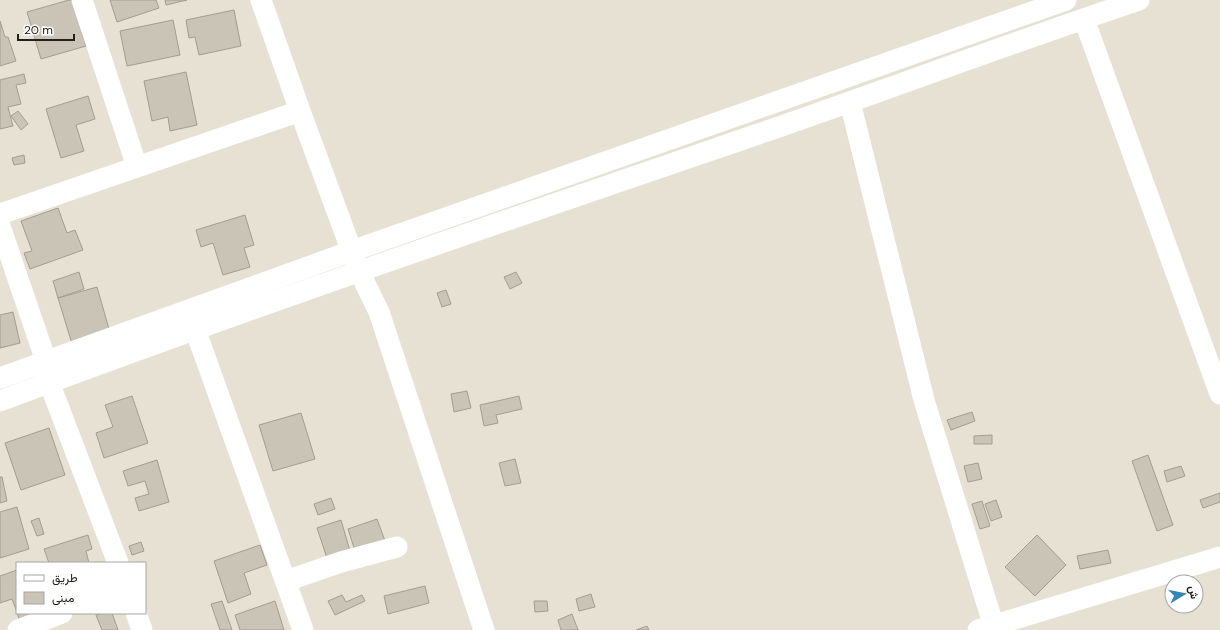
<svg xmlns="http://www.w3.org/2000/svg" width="1220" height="630" font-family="'DM Sans',Vazirmatn,sans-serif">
<rect width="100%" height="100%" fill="#e6e1d3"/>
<path fill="#cac4b7" stroke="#a29d90" d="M 69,0 L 73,0 L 86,46 L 41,59 L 27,12 Z
M 110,0 L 156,0 L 159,8 L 117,22 Z
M 165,0 L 187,0 L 166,5 Z
M 234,10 L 241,46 L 199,55 L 195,37 L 189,38 L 186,20 Z
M 173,20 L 180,55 L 127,66 L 120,31 Z
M 0,21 L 5,37 L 8,37 L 16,61 L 0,66 Z
M 186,72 L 197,125 L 170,131 L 168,117 L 152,121 L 144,81 Z
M 24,74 L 26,83 L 16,85 L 21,104 L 8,107 L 13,126 L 0,129 L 0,80 Z
M 88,96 L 95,119 L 76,125 L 84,151 L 61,158 L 46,109 Z
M 18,111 L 28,124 L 21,130 L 11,116 Z
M 24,155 L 25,163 L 14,165 L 12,158 Z
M 58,208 L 67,233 L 75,230 L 83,250 L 30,269 L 24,253 L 32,251 L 21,221 Z
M 245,215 L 254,245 L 244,248 L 250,267 L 223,275 L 213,243 L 201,247 L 196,230 Z
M 79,272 L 84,289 L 58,298 L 53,281 Z
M 516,272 L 522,283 L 510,289 L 504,277 Z
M 97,287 L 111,336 L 73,347 L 58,298 Z
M 446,290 L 451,304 L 442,307 L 437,293 Z
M 13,312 L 20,343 L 0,348 L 0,315 Z
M 467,391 L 471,408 L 454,412 L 451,394 Z
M 132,396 L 148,443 L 104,458 L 96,433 L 113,427 L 105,405 Z
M 519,396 L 522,409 L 496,415 L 498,423 L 484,426 L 480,405 Z
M 972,412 L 975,421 L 951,430 L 947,420 Z
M 301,413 L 315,459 L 273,471 L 259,425 Z
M 49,428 L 65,475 L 21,490 L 5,443 Z
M 992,435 L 992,444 L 974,444 L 974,436 Z
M 1148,455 L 1173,525 L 1157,531 L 1132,461 Z
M 515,459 L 521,483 L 505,486 L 499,463 Z
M 157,460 L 169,502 L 139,511 L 135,498 L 149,494 L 145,481 L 128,486 L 123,471 Z
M 978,463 L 982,479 L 968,482 L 964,466 Z
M 1181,466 L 1185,476 L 1167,482 L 1164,471 Z
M 0,477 L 2,477 L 7,501 L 0,503 Z
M 1220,493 L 1220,502 L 1203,508 L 1200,500 Z
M 331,498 L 335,509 L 318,515 L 314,504 Z
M 996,500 L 1002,517 L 991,521 L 985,504 Z
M 982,501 L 990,526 L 980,529 L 972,504 Z
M 17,507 L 29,549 L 0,558 L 0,512 Z
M 39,518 L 44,534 L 37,536 L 31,521 Z
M 377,519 L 385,541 L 355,551 L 348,529 Z
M 341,520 L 350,551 L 327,558 L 317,528 Z
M 88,535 L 92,549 L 86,551 L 89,563 L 49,563 L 44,549 Z
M 1037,535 L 1066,565 L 1035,596 L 1005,567 Z
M 141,542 L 144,551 L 132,555 L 129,546 Z
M 260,545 L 267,565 L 244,573 L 251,594 L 228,603 L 214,561 Z
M 1108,550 L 1111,563 L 1080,569 L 1077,556 Z
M 17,570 L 17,612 L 12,599 L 0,603 L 0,576 Z
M 425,586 L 429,603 L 388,614 L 384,596 Z
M 591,594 L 595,607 L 579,611 L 576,599 Z
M 342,595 L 346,602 L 362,595 L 365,601 L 335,615 L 328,601 Z
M 222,601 L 232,630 L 220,630 L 211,604 Z
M 275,601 L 284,630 L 240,630 L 235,615 Z
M 534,601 L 547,601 L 548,611 L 535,612 Z
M 17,613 L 50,613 L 21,623 Z
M 102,613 L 112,613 L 118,630 L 102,630 L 96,615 Z
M 572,614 L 578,630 L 561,630 L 558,620 Z
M 647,626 L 649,630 L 636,630 Z"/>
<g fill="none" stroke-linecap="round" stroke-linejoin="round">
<path stroke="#fff" stroke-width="21" d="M 82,0 L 137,167
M 261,0 L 300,111 L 359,271 L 379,312 L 484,630
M 1084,19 L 1220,394
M 850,102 L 924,400 L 995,630
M 0,214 L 300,111
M 0,226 L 46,361
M 195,329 L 303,630
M 0,378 L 352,251 L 1066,0
M 49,382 L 118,563
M 0,401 C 254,306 510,219 767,131 C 891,88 1014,42 1139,0
M 286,581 L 341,562 L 397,547
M 136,613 L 142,630
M 18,630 L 62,613
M 978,630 L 1220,557"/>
</g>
<rect x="16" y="562" width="130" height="52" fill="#ffffff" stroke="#a7a6a4"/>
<rect x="24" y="575" width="20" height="6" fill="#ffffff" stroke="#a7a6a4"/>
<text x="52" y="582" font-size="12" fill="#22201b">طريق</text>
<rect x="24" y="592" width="20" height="12" fill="#cac4b7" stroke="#a7a6a4"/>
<text x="52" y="602" font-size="12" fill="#22201b">مبنى</text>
<g transform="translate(1184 594) rotate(80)"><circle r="19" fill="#ffffff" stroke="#a7a6a4"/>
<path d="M0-3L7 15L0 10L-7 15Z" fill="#3486b6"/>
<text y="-6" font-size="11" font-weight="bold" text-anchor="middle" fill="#22201b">ش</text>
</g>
<path d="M18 34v6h56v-6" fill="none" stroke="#22201b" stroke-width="2"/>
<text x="24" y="34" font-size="12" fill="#22201b" stroke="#ffffff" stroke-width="3" paint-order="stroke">20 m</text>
</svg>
